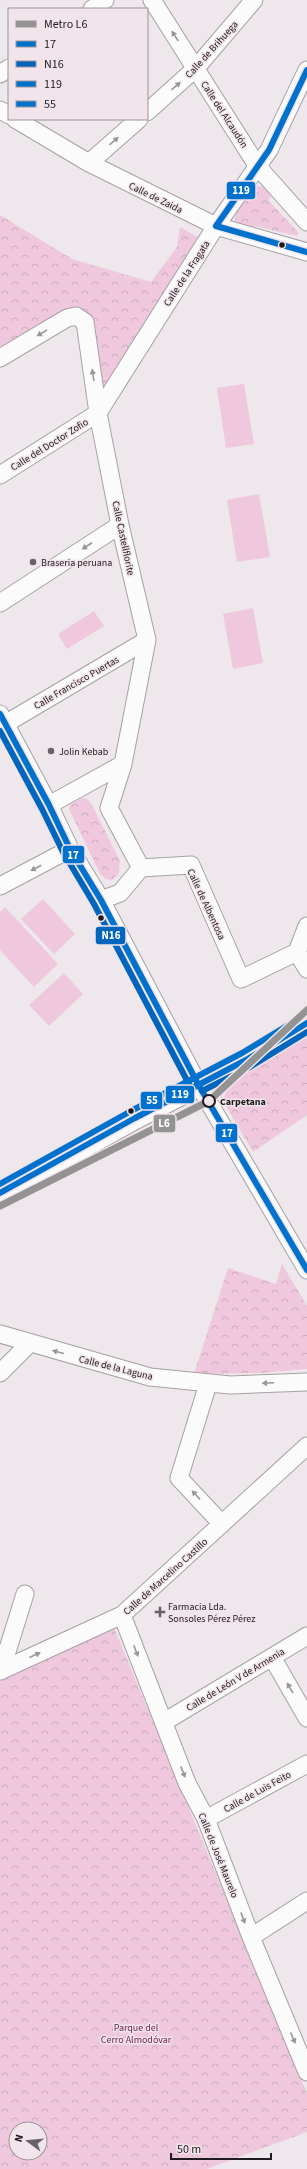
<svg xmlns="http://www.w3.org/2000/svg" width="307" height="2169" font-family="'Source Sans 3',sans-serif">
<defs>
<pattern id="park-crowns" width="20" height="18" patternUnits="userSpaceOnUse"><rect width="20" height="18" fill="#efc8dd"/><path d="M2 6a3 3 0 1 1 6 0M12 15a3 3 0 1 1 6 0" fill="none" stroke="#ccabbd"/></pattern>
</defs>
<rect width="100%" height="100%" fill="#eee7eb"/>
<path fill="url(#park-crowns)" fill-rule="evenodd" d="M 257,186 L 263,187 L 271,196 L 268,200 L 299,233 L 297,236 L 255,226 L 254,231 L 238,226 L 235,222 C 234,210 248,192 257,186 Z
M 0,215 L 72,259 L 151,282 L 177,247 L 180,227 L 199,238 L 98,413 L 76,316 L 0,358 Z
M 82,798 L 87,799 L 91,803 L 120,861 L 119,873 L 112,880 L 106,879 L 100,874 L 69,809 L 70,805 Z
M 307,1036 L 307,1115 L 253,1152 L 223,1101 L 228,1084 Z
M 282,1264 L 307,1306 L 307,1369 L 261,1373 L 194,1374 L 228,1268 L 276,1284 Z
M 112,1623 L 307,2093 L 307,2132 L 207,2169 L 0,2169 L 0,1679 ZM 16,2129 L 40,2129 L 40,2153 L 16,2153 Z"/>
<path fill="#efc8dd" d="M 244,384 L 254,444 L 226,448 L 217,388 Z
M 259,494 L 270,557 L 237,562 L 227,500 Z
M 253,608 L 263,663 L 233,669 L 223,614 Z
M 94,611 L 104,626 L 67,649 L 58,634 Z
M 43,899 L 75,934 L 54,954 L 21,919 Z
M 5,907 L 58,964 L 34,987 L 0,950 L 0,912 Z
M 64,973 L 83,994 L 49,1026 L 29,1005 Z"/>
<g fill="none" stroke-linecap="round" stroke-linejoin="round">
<defs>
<path id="minor" d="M 152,0 L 258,167 L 307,222
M 92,9 L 105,0
M 0,74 L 9,68
M 0,110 L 9,115
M 147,112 L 196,68 L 254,0
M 15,119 L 89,163 L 216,226 L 307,252
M 89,163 L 139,119
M 0,358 L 67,318 L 76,316 L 85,322 L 98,413 L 120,525 L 147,640 L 123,764 L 109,808 L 141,868
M 0,475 L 98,413 L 216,226 L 269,150 L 307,70
M 0,603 L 120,525
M 0,714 L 49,805 L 70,849 L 101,900 L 198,1084 L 307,1270
M 5,724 L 147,640
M 49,805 L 123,764
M 0,886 L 70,849
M 101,900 L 120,893 L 141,868 L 191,865 L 241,979 L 297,952
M 297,952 L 307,926
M 297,952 L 307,969
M 0,1334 L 150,1377 L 230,1385 L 307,1382
M 0,1373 L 29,1344
M 208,1384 L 179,1478 L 222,1524
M 122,1615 L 187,1783 L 206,1819 L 251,1937 L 307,2072
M 272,1657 L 307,1718
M 0,1671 L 122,1615 L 307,1446
M 1,1671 L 25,1594
M 164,1722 L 307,1636
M 206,1819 L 307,1764
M 251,1937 L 307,1901"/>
<path id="major" d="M 0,1193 L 135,1118 L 246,1060 L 307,1023"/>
</defs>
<use href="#minor" stroke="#a5a1a4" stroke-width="19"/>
<use href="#major" stroke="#a5a1a4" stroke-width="24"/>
<use href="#minor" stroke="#fcfbfc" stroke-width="17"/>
<use href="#major" stroke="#fcfbfc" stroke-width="22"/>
<defs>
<path id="bus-1" d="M 0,714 L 49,805 L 70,849 L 101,900 L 198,1084 L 307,1270"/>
<path id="bus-2" d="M 0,731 L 42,809 L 63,852 L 94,904 L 191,1088
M 202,1091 L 250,1067 L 307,1032"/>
<path id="bus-3" d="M 307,70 L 269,150 L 216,226 L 307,252
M 0,1193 L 135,1118 L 246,1060 L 307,1023"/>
<path id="bus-4" d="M 0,1184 L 131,1111 L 242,1053 L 303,1016"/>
</defs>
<use href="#bus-1" stroke="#f1e4eb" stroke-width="9"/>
<use href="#bus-2" stroke="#f1e4eb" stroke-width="9"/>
<use href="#bus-3" stroke="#f1e4eb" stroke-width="9"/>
<use href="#bus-4" stroke="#f1e4eb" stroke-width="9"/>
<use href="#bus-1" stroke="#0072ce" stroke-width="6"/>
<use href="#bus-2" stroke="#0065bd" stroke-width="6"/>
<use href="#bus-3" stroke="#0072ce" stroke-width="6"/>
<use href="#bus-4" stroke="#0072ce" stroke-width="6"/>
<defs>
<path id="metro-1" d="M 0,1206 L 209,1101 L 307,1010"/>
</defs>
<use href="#metro-1" stroke="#f1e4eb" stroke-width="10"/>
<use href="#metro-1" stroke="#939393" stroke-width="7"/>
</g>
<defs><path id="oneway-solid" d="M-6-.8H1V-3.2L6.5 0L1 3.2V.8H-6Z"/></defs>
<g fill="#999698">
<use href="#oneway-solid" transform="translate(175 36) rotate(-123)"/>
<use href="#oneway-solid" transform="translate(176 86) rotate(-41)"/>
<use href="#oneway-solid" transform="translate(114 141) rotate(-41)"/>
<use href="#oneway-solid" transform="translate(42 333) rotate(149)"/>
<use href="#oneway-solid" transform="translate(93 375) rotate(-99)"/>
<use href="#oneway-solid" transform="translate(87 546) rotate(147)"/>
<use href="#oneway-solid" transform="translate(36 868) rotate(153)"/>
<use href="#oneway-solid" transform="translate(58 1352) rotate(-165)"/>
<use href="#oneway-solid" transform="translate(268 1383) rotate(178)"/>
<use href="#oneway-solid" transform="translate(196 1495) rotate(-133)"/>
<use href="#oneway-solid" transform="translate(136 1651) rotate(69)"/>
<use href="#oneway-solid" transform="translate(35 1655) rotate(-25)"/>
<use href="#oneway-solid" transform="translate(290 1688) rotate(-120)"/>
<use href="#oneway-solid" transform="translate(183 1772) rotate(69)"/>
<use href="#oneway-solid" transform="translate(243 1918) rotate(70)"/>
<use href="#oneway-solid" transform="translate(293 2038) rotate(67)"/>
</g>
<g fill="#1f1a1d" stroke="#f1e4eb" stroke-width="1.5">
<circle cx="282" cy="245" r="3.5"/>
<circle cx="101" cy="918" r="3.5"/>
<circle cx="131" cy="1111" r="3.5"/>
</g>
<g fill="#676265" stroke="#f1e4eb" stroke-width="1.5">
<circle cx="33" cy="562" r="4"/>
<circle cx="51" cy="751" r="4"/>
<path d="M158 1606h4v4h4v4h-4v4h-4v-4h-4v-4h4z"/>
</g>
<circle fill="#f1e4eb" stroke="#1f1a1d" stroke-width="2" cx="209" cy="1101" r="6"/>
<g text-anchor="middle" stroke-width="3" stroke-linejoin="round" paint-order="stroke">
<g font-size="10" fill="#1f1a1d" stroke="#f1e4eb">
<text transform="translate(211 49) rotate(-48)" y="4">Calle de Brihuega</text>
<text transform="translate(225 114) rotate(57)" y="4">Calle del Alcaudón</text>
<text transform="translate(156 197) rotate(26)" y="4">Calle de Zaida</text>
<text transform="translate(186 273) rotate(-57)" y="4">Calle de la Fragata</text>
<text transform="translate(49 444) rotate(-32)" y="4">Calle del Doctor Zofio</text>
<text transform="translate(124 538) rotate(78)" y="4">Calle Castellflorite</text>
<text transform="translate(76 682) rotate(-30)" y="4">Calle Francisco Puertas</text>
<text transform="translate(207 904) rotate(65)" y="4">Calle de Albentosa</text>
<text transform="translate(116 1367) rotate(14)" y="4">Calle de la Laguna</text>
<text transform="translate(165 1576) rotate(-42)" y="4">Calle de Marcelino Castillo</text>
<text transform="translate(235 1679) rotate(-31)" y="4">Calle de León V de Armenia</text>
<text transform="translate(257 1791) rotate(-29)" y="4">Calle de Luis Feito</text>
<text transform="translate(219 1855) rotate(68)" y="4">Calle de José Maurelo</text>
</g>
<g font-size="10" fill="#1f1a1d" stroke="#f1e4eb" text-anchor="start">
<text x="41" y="566">Braseria peruana</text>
<text x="59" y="755">Jolin Kebab</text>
<text x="168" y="1610">Farmacia Lda.<tspan x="168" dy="12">Sonsoles Pérez Pérez</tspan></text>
</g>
<g font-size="10" font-weight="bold" fill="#1f1a1d" stroke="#f1e4eb" text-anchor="start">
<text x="220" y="1105">Carpetana</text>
</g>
<g font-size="10" fill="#712555" stroke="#f1e4eb">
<text x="136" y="2031">Parque del<tspan x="136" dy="12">Cerro Almodóvar</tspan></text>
</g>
</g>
<g stroke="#f1e4eb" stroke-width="1.5">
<rect x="226" y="181" width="30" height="19" rx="4" fill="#0072ce"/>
<rect x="62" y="845" width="23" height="19" rx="4" fill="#0072ce"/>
<rect x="95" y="926" width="31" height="19" rx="4" fill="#0065bd"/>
<rect x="165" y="1085" width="30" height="19" rx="4" fill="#0072ce"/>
<rect x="140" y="1091" width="23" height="19" rx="4" fill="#0072ce"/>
<rect x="153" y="1114" width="23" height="19" rx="4" fill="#939393"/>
<rect x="215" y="1123" width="23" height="20" rx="4" fill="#0072ce"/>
</g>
<g font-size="11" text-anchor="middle" font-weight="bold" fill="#fff">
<text x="241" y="194">119</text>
<text x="73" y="859">17</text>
<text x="111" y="939">N16</text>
<text x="180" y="1098">119</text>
<text x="152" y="1104">55</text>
<text x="164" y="1127">L6</text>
<text x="227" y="1137">17</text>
</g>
<rect x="8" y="8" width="140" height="112" fill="#f1e4eb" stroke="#9d9399"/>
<rect x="16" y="21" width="20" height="6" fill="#939393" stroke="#9d9399"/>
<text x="44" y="28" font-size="12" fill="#1f1a1d">Metro L6</text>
<rect x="16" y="41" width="20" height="6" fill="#0072ce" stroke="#9d9399"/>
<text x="44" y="48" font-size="12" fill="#1f1a1d">17</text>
<rect x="16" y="61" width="20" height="6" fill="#0065bd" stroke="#9d9399"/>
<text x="44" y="68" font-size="12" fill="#1f1a1d">N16</text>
<rect x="16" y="81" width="20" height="6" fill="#0072ce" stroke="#9d9399"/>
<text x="44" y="88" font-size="12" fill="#1f1a1d">119</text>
<rect x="16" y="101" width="20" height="6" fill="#0072ce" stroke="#9d9399"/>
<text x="44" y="108" font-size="12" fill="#1f1a1d">55</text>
<g transform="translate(28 2141) rotate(286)"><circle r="19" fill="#f1e4eb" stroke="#9d9399"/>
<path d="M0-3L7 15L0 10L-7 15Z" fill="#676265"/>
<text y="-6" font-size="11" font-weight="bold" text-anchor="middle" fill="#1f1a1d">N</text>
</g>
<path d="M171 2153v6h100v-6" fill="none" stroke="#1f1a1d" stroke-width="2"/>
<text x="177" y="2153" font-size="12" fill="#1f1a1d" stroke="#f1e4eb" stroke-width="3" paint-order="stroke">50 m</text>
</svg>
